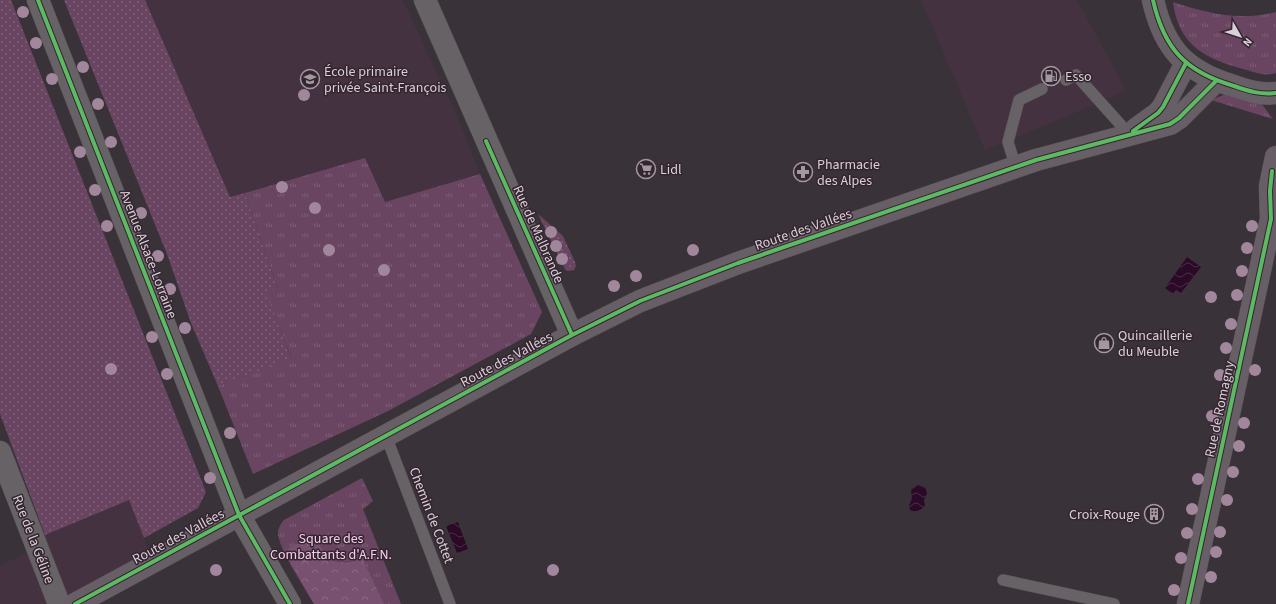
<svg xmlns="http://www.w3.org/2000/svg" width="1276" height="604" font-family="'Source Sans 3',sans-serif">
<defs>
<pattern id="grass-tufts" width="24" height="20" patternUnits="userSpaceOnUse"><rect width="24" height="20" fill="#694562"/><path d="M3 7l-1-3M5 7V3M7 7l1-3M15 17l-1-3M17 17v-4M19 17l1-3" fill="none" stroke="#7e5f78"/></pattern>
<pattern id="forest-crowns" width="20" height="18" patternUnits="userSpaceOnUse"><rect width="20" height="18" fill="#77516f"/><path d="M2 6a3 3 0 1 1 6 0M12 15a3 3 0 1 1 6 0" fill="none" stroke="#8a6983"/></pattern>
<pattern id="garden-dots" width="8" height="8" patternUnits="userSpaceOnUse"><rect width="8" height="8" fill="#694562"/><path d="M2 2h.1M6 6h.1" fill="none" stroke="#7e5f78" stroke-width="1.8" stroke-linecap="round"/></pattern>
<pattern id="water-waves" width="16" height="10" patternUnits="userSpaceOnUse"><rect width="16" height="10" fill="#2b0a27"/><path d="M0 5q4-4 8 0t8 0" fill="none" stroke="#492d46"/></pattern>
</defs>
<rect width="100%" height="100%" fill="#3a3239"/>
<path fill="#453241" d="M 145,0 L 403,0 L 458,118 L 480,174 L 385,202 L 245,193 L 231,198 Z
M 921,0 L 1077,0 L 1126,90 L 1101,102 L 985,150 Z
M 129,500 L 153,562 L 75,604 L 0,604 L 0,565 L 38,549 L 34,539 Z"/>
<path fill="url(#grass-tufts)" d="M 1173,2 C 1210,14 1237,21 1276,12 L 1276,73 C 1264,77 1255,72 1243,69 C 1206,59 1178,45 1173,2 Z
M 1226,94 L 1261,103 L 1273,119 L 1211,100 Z
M 365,158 L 385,202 L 480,174 L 542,312 L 531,334 L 388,411 L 253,474 L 218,386 L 291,357 L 266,293 L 277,287 L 245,193 Z
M 362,478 L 373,501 L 363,509 L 401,604 L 314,604 C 306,590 276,545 278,531 C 279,527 281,523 284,520 Z"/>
<path fill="url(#forest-crowns)" d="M 302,542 L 319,546 L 336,562 L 348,563 L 362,558 L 384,604 L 314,604 L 284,551 Z"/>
<path fill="url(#garden-dots)" d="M 0,0 L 11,0 L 206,492 L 198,508 L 144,538 L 129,500 L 45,535 L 0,414 Z
M 64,0 L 145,0 L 230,197 L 245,193 L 277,287 L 267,294 L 291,358 L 218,386 L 191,323 L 167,254 Z
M 538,214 L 563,236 L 575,262 L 576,266 L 574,270 L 568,271 L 565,269 Z"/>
<path fill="url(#water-waves)" d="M 1187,257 L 1201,267 L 1181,293 L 1176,290 L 1173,294 L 1165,288 Z
M 918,485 L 925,487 L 927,493 L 924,500 L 925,506 C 921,510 916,513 910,510 L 909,506 L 912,498 L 911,490 Z
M 458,522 L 468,549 L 457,553 L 446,526 Z"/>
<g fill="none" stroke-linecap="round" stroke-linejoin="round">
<defs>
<path id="lane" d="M 1066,80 L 1076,75 L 1129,134
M 1016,168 L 1008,142 L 1019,100 L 1042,89
M 386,436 L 450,604
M 1003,580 L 1114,604"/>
<path id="street" d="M 38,0 L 239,515 L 290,604
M 425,0 L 572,335
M 0,452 L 59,604"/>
<path id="secondary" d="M 1153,0 C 1164,49 1186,72 1234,86 C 1248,91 1261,95 1276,93
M 1136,129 L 1158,113 L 1163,107 L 1186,63
M 1271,219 L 1270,186 L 1276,157
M 75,604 L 572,335 L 640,301 L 738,263 L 1036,160 L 1170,124 L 1179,118 L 1216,81
M 1188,604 L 1271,219 L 1276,207"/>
</defs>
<use href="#lane" stroke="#564f54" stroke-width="12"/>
<use href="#street" stroke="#564f54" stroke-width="23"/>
<use href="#secondary" stroke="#564f54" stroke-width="23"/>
<use href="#lane" stroke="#676266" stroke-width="11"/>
<use href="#street" stroke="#676266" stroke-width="22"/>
<use href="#secondary" stroke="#685f66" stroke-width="22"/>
<defs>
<path id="cycleway" d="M 38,0 L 239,515 L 290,604
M 1153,0 C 1164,49 1186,72 1234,86 C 1248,91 1261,95 1276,93
M 1133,131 L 1158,113 L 1163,107 L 1186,63
M 486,141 L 572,335
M 75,604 L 572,335 L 640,301 L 738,263 L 1036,160 L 1170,124 L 1179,118 L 1216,81
M 1188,604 L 1271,219 L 1270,191 L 1272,171"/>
</defs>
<use href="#cycleway" stroke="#342530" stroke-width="6"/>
<use href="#cycleway" stroke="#5cba63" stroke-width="4"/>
</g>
<g fill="#a2879c">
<circle cx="23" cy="12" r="6"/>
<circle cx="36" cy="43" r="6"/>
<circle cx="83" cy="67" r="6"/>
<circle cx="52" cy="79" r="6"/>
<circle cx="304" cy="95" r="6"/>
<circle cx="98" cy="104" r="6"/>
<circle cx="111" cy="142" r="6"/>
<circle cx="80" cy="152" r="6"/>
<circle cx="282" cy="187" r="6"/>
<circle cx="95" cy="190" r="6"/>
<circle cx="315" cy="208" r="6"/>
<circle cx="141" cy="213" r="6"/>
<circle cx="107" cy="226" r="6"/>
<circle cx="1252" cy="226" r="6"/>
<circle cx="551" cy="232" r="6"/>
<circle cx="556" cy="246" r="6"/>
<circle cx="1247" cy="248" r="6"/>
<circle cx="329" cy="250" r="6"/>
<circle cx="693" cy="250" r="6"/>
<circle cx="158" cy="256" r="6"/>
<circle cx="562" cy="259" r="6"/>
<circle cx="384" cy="270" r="6"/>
<circle cx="1242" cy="271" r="6"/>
<circle cx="636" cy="276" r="6"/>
<circle cx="614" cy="286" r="6"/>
<circle cx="170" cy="289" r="6"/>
<circle cx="1237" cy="295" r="6"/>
<circle cx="1211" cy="297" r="6"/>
<circle cx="1231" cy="324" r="6"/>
<circle cx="185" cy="328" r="6"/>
<circle cx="152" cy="337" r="6"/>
<circle cx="1226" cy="348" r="6"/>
<circle cx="111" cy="369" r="6"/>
<circle cx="1255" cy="370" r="6"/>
<circle cx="167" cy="374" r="6"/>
<circle cx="1220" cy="375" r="6"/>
<circle cx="1212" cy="416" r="6"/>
<circle cx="1244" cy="423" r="6"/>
<circle cx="230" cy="433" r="6"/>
<circle cx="1239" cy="446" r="6"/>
<circle cx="1233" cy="472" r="6"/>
<circle cx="210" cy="478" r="6"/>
<circle cx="1198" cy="479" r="6"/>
<circle cx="1227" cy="500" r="6"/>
<circle cx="1192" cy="509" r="6"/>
<circle cx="1220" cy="532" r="6"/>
<circle cx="1187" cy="533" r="6"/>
<circle cx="1216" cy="552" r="6"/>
<circle cx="1181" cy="558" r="6"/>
<circle cx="216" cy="570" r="6"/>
<circle cx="553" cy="570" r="6"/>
<circle cx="1211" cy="577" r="6"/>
<circle cx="1174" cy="590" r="6"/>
</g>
<defs>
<symbol id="fuel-ring" viewBox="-11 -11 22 22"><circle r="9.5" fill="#342530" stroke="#a299a0" stroke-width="1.5"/><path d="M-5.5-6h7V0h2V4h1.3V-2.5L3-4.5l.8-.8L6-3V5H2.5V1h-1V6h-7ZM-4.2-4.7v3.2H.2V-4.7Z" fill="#a299a0"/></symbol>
<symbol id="school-ring" viewBox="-11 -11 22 22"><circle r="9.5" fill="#342530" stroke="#a299a0" stroke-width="1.5"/><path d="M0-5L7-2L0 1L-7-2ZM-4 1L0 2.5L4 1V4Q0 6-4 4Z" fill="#a299a0"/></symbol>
<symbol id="supermarket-ring" viewBox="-11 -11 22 22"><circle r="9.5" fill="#342530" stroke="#a299a0" stroke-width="1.5"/><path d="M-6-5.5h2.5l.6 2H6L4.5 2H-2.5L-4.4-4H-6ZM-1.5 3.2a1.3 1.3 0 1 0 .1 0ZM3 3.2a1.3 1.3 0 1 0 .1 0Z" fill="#a299a0"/></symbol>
<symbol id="pharmacy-ring" viewBox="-11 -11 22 22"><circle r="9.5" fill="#342530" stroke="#a299a0" stroke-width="1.5"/><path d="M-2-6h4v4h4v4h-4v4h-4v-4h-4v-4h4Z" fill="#a299a0"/></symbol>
<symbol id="shop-ring" viewBox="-11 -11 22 22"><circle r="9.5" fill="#342530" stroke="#a299a0" stroke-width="1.5"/><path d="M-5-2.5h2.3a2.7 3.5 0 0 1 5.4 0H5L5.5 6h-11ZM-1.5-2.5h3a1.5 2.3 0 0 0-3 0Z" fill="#a299a0"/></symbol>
<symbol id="building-ring" viewBox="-11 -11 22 22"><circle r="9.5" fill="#342530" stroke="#a299a0" stroke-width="1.5"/><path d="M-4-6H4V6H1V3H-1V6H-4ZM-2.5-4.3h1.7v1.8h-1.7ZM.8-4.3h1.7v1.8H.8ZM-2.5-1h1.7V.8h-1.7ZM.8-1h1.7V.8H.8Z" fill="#a299a0"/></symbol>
</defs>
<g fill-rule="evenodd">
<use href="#fuel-ring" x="1040" y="65" width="22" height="22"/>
<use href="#school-ring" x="299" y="68" width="22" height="22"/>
<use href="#supermarket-ring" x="635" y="158" width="22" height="22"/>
<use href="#pharmacy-ring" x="792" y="161" width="22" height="22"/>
<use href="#shop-ring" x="1093" y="332" width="22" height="22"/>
<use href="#building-ring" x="1143" y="503" width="22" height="22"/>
</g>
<g text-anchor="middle" stroke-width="3" stroke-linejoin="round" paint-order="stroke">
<g font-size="14" fill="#dad0d7" stroke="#342530" text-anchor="start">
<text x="324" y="76">École primaire<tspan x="324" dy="16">privée Saint-François</tspan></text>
<text x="1065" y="81">Esso</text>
<text x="817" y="169">Pharmacie<tspan x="817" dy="16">des Alpes</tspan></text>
<text x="660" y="174">Lidl</text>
<text x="1118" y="340">Quincaillerie<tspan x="1118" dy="16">du Meuble</tspan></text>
<text x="1140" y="519" text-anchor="end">Croix-Rouge</text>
</g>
<g font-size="14" fill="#dad0d7" stroke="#342530">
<text transform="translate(803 229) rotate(-19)" y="5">Route des Vallées</text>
<text transform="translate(539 234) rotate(66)" y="5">Rue de Malbrande</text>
<text transform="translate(149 254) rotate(69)" y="5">Avenue Alsace-Lorraine</text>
<text transform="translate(506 359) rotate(-28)" y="5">Route des Vallées</text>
<text transform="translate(1219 409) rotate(-78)" y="5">Rue de Romagny</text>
<text transform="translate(432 515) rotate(69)" y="5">Chemin de Cottet</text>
<text transform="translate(178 536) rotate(-28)" y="5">Route des Vallées</text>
<text transform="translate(34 539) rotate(69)" y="5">Rue de la Géline</text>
</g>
<g font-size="14" fill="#f7cded" stroke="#342530">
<text x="331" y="543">Square des<tspan x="331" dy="16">Combattants d'A.F.N.</tspan></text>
</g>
</g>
<g transform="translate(1240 36) rotate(129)" stroke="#342530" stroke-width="3" paint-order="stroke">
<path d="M0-3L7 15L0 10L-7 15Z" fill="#dad0d7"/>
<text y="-6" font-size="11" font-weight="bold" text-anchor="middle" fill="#dad0d7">N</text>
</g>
</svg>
